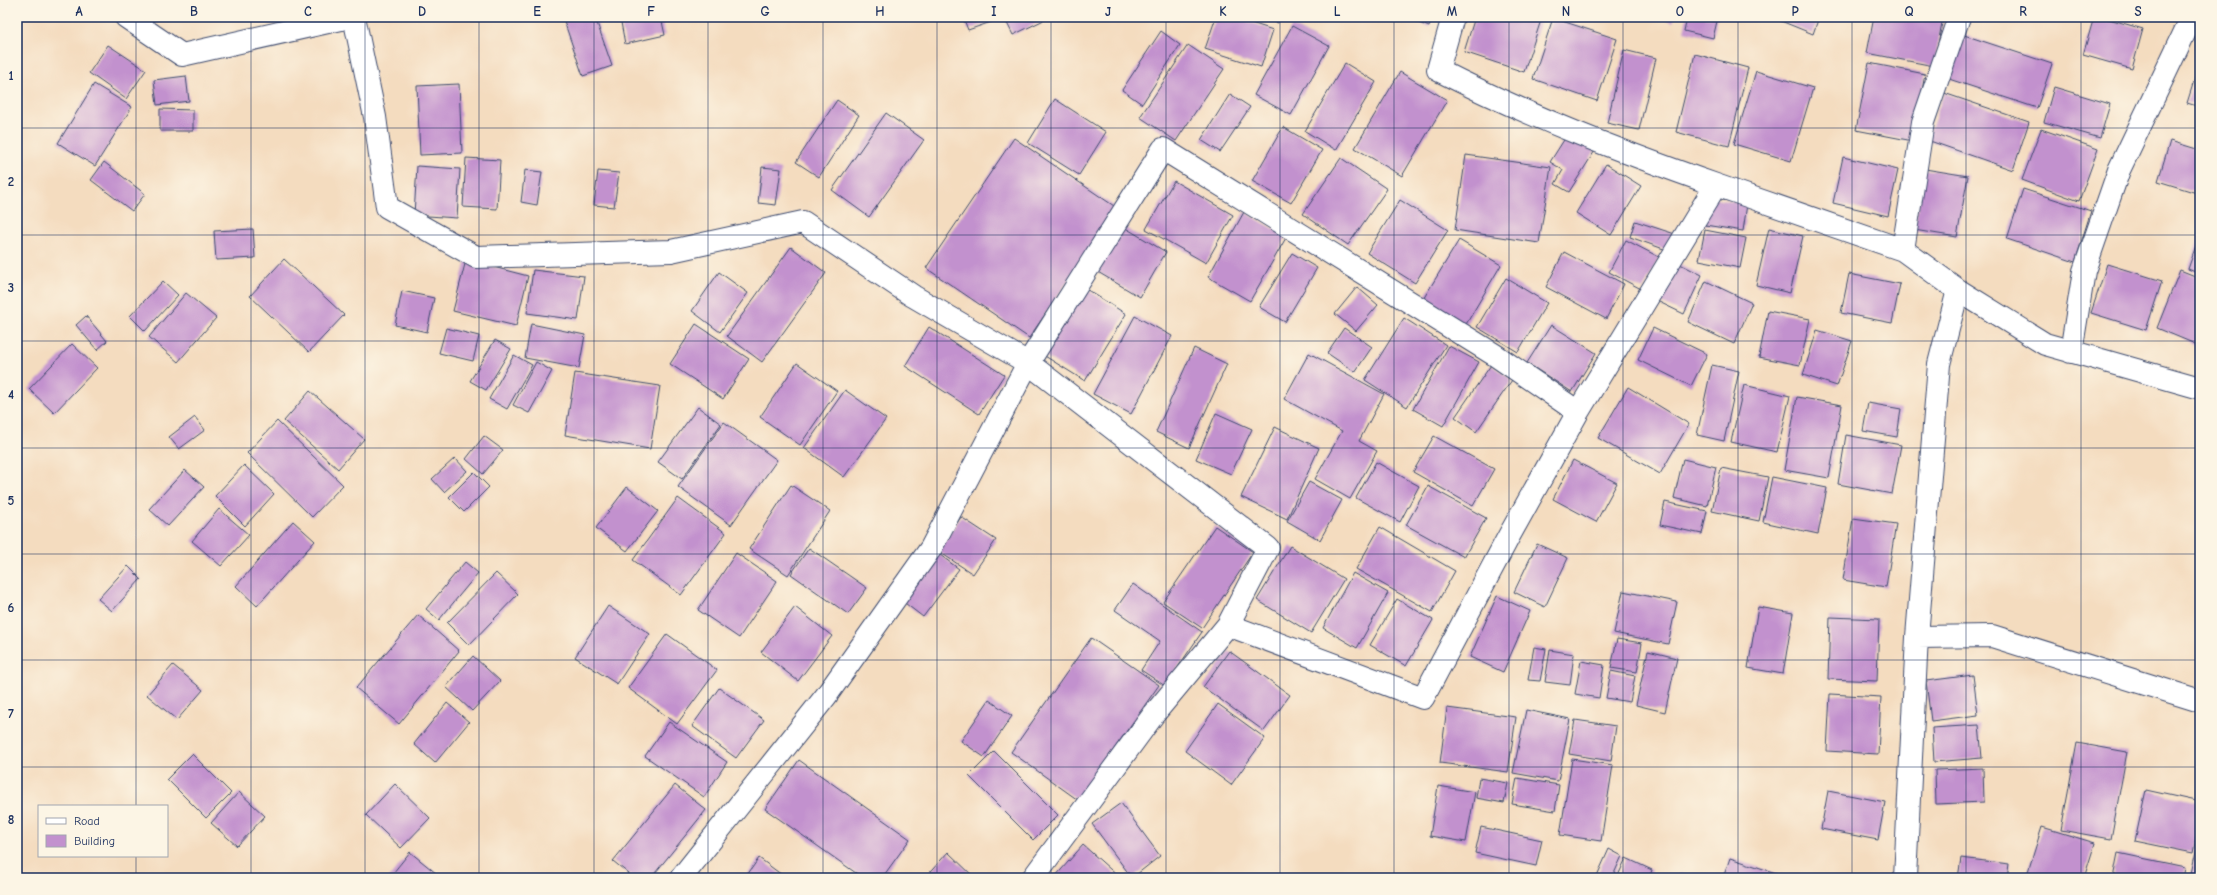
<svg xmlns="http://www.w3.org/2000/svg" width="2217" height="895" font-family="'Comic Neue',sans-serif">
<rect width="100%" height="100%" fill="#fcf5e5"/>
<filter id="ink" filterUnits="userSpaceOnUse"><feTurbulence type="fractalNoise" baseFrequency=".025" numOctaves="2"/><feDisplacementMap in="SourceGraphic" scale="8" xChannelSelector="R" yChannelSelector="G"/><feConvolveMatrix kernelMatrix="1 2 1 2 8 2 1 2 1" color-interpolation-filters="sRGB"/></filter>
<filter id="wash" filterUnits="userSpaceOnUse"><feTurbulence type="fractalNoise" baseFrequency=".012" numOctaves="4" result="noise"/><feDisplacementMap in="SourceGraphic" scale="16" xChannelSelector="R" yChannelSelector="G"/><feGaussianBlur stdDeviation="0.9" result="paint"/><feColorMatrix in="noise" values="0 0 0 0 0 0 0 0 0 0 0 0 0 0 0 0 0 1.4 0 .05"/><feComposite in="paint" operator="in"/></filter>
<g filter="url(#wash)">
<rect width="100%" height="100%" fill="#f4dcbf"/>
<g id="blocks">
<path fill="#c291ce" d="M 567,17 L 595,17 L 612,66 L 583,76 L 563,18 Z
M 620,17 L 661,17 L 665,35 L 625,44 Z
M 963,17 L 993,17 L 994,21 L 968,30 Z
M 1004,17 L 1050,17 L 1013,35 Z
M 1216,17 L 1233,17 L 1273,30 L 1261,67 L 1205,49 Z
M 1262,17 L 1280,17 L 1278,23 Z
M 1405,17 L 1433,17 L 1429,27 Z
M 1475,17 L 1542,17 L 1524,72 L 1464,52 Z
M 1659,17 L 1675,17 L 1673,22 Z
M 1687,17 L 1718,17 L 1713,38 L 1684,31 Z
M 1771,17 L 1819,17 L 1813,34 Z
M 1874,17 L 1943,17 L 1934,66 L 1867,53 Z
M 2094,17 L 2102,17 L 2143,29 L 2132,69 L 2083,55 Z
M 1553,18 L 1617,39 L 1597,101 L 1533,79 Z
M 1292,26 L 1329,46 L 1291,115 L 1254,95 Z
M 1161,31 L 1180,45 L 1142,104 L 1122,90 Z
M 1964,35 L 2052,64 L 2037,108 L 1949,79 Z
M 108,45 L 146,70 L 126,99 L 89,73 Z
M 1188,45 L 1224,69 L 1176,141 L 1140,117 Z
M 1624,50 L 1656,58 L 1639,130 L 1607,123 Z
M 1695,54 L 1748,68 L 1729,146 L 1676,132 Z
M 2200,62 L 2200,107 L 2187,103 Z
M 1345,63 L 1376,82 L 1336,150 L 1305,131 Z
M 1869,63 L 1925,74 L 1913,141 L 1856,130 Z
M 1756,71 L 1813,88 L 1791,161 L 1734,144 Z
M 1400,72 L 1447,100 L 1402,176 L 1355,148 Z
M 186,76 L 189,101 L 157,105 L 154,80 Z
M 94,84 L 132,107 L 95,166 L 58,143 Z
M 459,84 L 462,153 L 420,155 L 417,86 Z
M 2054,87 L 2110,104 L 2100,138 L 2044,122 Z
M 1944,93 L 2029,122 L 2013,170 L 1927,140 Z
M 1230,94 L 1250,107 L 1220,152 L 1201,140 Z
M 1055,99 L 1106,132 L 1079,175 L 1028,143 Z
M 837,100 L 859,115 L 819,177 L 796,162 Z
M 160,109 L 193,110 L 193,131 L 160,131 Z
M 886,113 L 924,140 L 869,217 L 832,190 Z
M 1283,127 L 1322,150 L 1291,203 L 1252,181 Z
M 2041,129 L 2098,149 L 2079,201 L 2022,180 Z
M 1569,132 L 1596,149 L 1569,192 L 1555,184 L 1563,170 L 1550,162 Z
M 1014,138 L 1117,208 L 1029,338 L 926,268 Z
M 2170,141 L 2200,150 L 2200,194 L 2158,181 Z
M 1466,155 L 1551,167 L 1539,243 L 1455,230 Z
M 1843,157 L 1898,170 L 1888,216 L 1833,203 Z
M 466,158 L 500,160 L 497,209 L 463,207 Z
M 1341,158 L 1387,189 L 1348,245 L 1303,214 Z
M 104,162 L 145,194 L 132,211 L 91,180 Z
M 1606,164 L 1641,186 L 1611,235 L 1576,213 Z
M 417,166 L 460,169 L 457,218 L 414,215 Z
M 762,167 L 781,169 L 776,205 L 758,203 Z
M 1925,169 L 1968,176 L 1957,237 L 1914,230 Z
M 525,170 L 542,172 L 537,205 L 521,202 Z
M 598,171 L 619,173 L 614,207 L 594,205 Z
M 1174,181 L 1233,215 L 1206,263 L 1146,229 Z
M 2023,189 L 2091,211 L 2075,262 L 2007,239 Z
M 1710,198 L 1747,204 L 1743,231 L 1705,225 Z
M 1400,200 L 1448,230 L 1415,283 L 1367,253 Z
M 1244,212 L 1287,236 L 1250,301 L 1208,277 Z
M 1635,221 L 1678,235 L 1672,252 L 1630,237 Z
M 1117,223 L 1166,252 L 1140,297 L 1091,268 Z
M 1769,228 L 1803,236 L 1790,293 L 1756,285 Z
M 253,229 L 255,258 L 216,260 L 214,231 Z
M 1705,230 L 1746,238 L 1740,268 L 1699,260 Z
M 2200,235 L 2200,274 L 2188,269 Z
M 1459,240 L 1501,265 L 1465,326 L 1422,301 Z
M 1626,240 L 1659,257 L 1643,290 L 1609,272 Z
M 791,247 L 826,273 L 762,362 L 727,336 Z
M 1564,252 L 1624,284 L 1606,319 L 1546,287 Z
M 1292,253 L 1317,268 L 1285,322 L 1259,307 Z
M 284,259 L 344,315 L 309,352 L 250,296 Z
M 466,260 L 528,276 L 516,326 L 453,311 Z
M 1676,262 L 1702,275 L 1684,314 L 1657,301 Z
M 2107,264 L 2162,281 L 2146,330 L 2091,313 Z
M 533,270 L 584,276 L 578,320 L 527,313 Z
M 2180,270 L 2200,278 L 2200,346 L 2157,328 Z
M 719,272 L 748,293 L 720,332 L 692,311 Z
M 1849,274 L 1900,284 L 1892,323 L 1841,313 Z
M 1506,278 L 1547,303 L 1518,352 L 1477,327 Z
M 163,281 L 178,295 L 145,331 L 130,316 Z
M 1706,281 L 1752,303 L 1734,344 L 1688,322 Z
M 1081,286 L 1126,314 L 1085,381 L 1040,353 Z
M 1357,287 L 1378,305 L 1356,331 L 1335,314 Z
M 402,291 L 434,298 L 427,332 L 395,325 Z
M 186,293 L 216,318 L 178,362 L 149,337 Z
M 1768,311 L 1810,319 L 1800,365 L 1759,357 Z
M 86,316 L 107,341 L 97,350 L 76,325 Z
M 1135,316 L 1172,336 L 1131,414 L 1093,394 Z
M 1404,318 L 1446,345 L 1407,407 L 1365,380 Z
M 531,324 L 585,335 L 579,368 L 525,358 Z
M 696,324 L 749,359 L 723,399 L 670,364 Z
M 1551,325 L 1596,353 L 1572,392 L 1527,363 Z
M 929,327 L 1004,375 L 979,414 L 905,366 Z
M 446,328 L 479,336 L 473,361 L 439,353 Z
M 1344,328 L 1372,347 L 1355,372 L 1327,353 Z
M 1653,328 L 1707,354 L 1691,386 L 1638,360 Z
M 1817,330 L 1852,341 L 1837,386 L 1803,375 Z
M 495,340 L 511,349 L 486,390 L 470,381 Z
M 72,344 L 97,368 L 54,413 L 29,389 Z
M 1449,346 L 1479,362 L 1443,426 L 1413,409 Z
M 1194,348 L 1227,364 L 1189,448 L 1156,432 Z
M 1309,353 L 1384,394 L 1359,441 L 1377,451 L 1350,499 L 1315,479 L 1342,431 L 1284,399 Z
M 514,355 L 532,365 L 507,409 L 489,399 Z
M 536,362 L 552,371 L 529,413 L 513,405 Z
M 797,363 L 837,391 L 800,445 L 760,417 Z
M 1491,365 L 1512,380 L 1476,432 L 1455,417 Z
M 1712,365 L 1739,371 L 1724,441 L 1697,435 Z
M 575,373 L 660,386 L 650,449 L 565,435 Z
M 1744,385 L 1790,396 L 1777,452 L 1731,442 Z
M 1628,387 L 1689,424 L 1660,474 L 1598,438 Z
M 845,390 L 886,419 L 844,477 L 804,448 Z
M 310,391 L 364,439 L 338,469 L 284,421 Z
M 1797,397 L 1842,405 L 1829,478 L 1784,470 Z
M 1868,403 L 1901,409 L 1897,437 L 1863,431 Z
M 698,407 L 721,424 L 682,479 L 658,462 Z
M 1216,413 L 1252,429 L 1231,474 L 1196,459 Z
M 195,417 L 205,430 L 179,449 L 169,437 Z
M 277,421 L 343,485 L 312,517 L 247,453 Z
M 724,422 L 777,460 L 731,525 L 678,487 Z
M 1275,427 L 1319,448 L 1287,519 L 1241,497 Z
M 1846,435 L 1901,445 L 1892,494 L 1838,484 Z
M 484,436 L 503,450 L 483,474 L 466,459 Z
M 1434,436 L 1494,469 L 1473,506 L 1413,472 Z
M 455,458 L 467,471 L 444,492 L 432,479 Z
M 1683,459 L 1716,467 L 1707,506 L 1674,498 Z
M 1573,460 L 1617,483 L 1596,522 L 1553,499 Z
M 1376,462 L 1419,486 L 1400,522 L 1356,498 Z
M 244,465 L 274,494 L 245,526 L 215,496 Z
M 1721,468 L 1768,477 L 1759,521 L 1712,511 Z
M 185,470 L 204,487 L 168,526 L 149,509 Z
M 474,472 L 489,487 L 464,512 L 449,497 Z
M 1772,477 L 1827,488 L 1818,534 L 1763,522 Z
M 1309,482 L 1342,500 L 1320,540 L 1287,521 Z
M 791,485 L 830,511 L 788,575 L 749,549 Z
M 1428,486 L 1486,518 L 1464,557 L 1406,525 Z
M 627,487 L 658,511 L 627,551 L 596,528 Z
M 678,498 L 726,533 L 681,595 L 633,560 Z
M 1665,502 L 1707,511 L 1702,534 L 1660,525 Z
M 219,509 L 249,535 L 221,566 L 192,541 Z
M 961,517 L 996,540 L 973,574 L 938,551 Z
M 1853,518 L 1896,524 L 1886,587 L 1843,580 Z
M 293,521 L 315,541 L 257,606 L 236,586 Z
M 1215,526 L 1253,552 L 1202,628 L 1163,602 Z
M 1380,527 L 1455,571 L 1432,612 L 1356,569 Z
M 1537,544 L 1568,558 L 1545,607 L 1514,592 Z
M 1290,546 L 1344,579 L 1311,633 L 1257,600 Z
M 809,548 L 867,588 L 848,614 L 791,574 Z
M 936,552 L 959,569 L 923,617 L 901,600 Z
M 736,553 L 777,581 L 739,638 L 698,610 Z
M 465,562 L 478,573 L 439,620 L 426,609 Z
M 128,566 L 141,579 L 112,611 L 98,599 Z
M 496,573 L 518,594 L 469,645 L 447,623 Z
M 1353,573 L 1388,593 L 1357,648 L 1323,628 Z
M 1133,584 L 1202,632 L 1165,686 L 1141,670 L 1160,641 L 1115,610 Z
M 1623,591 L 1677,602 L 1668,644 L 1614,633 Z
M 1497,596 L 1530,611 L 1503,672 L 1470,657 Z
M 1397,599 L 1433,620 L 1406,666 L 1370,645 Z
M 608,606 L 650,634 L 617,684 L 575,657 Z
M 795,607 L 832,636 L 798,681 L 761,652 Z
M 1758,607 L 1793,613 L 1783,674 L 1748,668 Z
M 418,615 L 459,651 L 399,724 L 356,688 Z
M 1830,617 L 1879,619 L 1877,681 L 1828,679 Z
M 667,634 L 717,670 L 677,724 L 628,688 Z
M 1091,638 L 1159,685 L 1078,800 L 1011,752 Z
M 1617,639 L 1642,643 L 1637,672 L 1611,668 Z
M 1534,647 L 1546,649 L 1540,681 L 1528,680 Z
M 1550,650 L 1574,654 L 1570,685 L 1545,682 Z
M 1229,651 L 1290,695 L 1264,731 L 1203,687 Z
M 1648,651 L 1677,658 L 1665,712 L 1636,705 Z
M 473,656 L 500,681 L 472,711 L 446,687 Z
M 1581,661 L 1604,665 L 1599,698 L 1575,694 Z
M 173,665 L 203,690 L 177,720 L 147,695 Z
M 1611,671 L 1635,676 L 1630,702 L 1606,698 Z
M 1973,675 L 1978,715 L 1931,721 L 1926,681 Z
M 719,688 L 764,720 L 736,758 L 692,726 Z
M 1830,694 L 1881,697 L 1878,754 L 1827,751 Z
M 989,700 L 1012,716 L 984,757 L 961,741 Z
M 447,703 L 469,722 L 435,763 L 414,744 Z
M 1218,704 L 1265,738 L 1231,785 L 1185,751 Z
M 1447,708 L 1516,717 L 1508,772 L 1440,763 Z
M 1526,710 L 1570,719 L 1558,781 L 1513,773 Z
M 1575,720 L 1616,726 L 1611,761 L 1569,754 Z
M 669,722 L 727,762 L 704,797 L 645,756 Z
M 1979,725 L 1982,758 L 1934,762 L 1932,728 Z
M 2077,743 L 2127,752 L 2111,839 L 2061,830 Z
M 994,751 L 1058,815 L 1033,840 L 969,776 Z
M 192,754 L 231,793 L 206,818 L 167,779 Z
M 1572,759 L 1613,765 L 1601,841 L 1560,835 Z
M 799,760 L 910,839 L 882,878 L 863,878 L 765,809 Z
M 1983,768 L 1984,802 L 1936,804 L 1935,770 Z
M 1479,778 L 1508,783 L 1504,803 L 1476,798 Z
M 1517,778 L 1559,785 L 1555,811 L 1512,804 Z
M 395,784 L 430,818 L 401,848 L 366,815 Z
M 675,785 L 706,810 L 651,878 L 634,878 L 613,861 Z
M 1438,786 L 1475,792 L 1466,842 L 1430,836 Z
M 2146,790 L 2200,802 L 2200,818 L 2193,853 L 2135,841 Z
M 1828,791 L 1885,802 L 1878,840 L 1821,829 Z
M 239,792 L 265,816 L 237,846 L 211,823 Z
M 1121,803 L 1160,856 L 1132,878 L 1092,824 Z
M 1481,827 L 1542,840 L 1536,866 L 1475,853 Z
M 2042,827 L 2095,843 L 2084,878 L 2026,878 Z
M 2199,837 L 2200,878 L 2190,878 Z
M 1083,845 L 1120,878 L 1054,878 Z
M 1609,849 L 1622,856 L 1612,878 L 1596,878 Z
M 410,852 L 442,878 L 389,878 Z
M 948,852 L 975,878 L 925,878 Z
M 2118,853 L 2185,867 L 2183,878 L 2113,878 Z
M 759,858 L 786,878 L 745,878 Z
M 1626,858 L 1652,870 L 1649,878 L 1617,878 Z
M 1730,858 L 1791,878 L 1723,878 Z
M 1961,858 L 2009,864 L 2007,878 L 1958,878 Z
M 1680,873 L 1698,878 L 1678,878 Z"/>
</g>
</g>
<g filter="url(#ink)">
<use href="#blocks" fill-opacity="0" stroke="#3c496d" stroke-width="1"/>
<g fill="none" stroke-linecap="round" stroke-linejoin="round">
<defs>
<path id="minor" d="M 126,17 L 182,55 L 350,17
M 354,17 L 375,117 L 387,207 L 476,257 L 671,251 L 803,222 L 913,296 L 1028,363 L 1163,149 L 1495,355 L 1578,412 L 1716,185 L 1903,250 L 1958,290 L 2045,344 L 2200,388
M 1453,17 L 1438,70 C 1528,116 1622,152 1716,185
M 1903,250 L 1923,122 L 1959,17
M 1958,290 L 1939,364 L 1917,637 L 1992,636 L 2200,701
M 2071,352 L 2084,271 L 2119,170 L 2192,17
M 1228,625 L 1423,698 L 1509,536 L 1578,412
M 681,878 L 826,696 L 931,548 L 1028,363 L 1268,548 L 1228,625 L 1154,714 L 1033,878
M 1905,878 L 1917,637"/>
</defs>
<use href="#minor" stroke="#3c496d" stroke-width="24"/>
<use href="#minor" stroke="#fff" stroke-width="22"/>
</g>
</g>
<path fill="none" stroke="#1b2f5e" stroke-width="1" stroke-opacity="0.55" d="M 136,17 L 136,806M 251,17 L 251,878M 365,17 L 365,878M 479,17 L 479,878M 594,17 L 594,878M 708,17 L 708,878M 823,17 L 823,878M 937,17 L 937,878M 1051,17 L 1051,878M 1166,17 L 1166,878M 1280,17 L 1280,878M 1394,17 L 1394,878M 1509,17 L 1509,878M 1623,17 L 1623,878M 1738,17 L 1738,878M 1852,17 L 1852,878M 1966,17 L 1966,878M 2081,17 L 2081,878M 17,128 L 2200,128M 17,235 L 2200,235M 17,341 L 2200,341M 17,448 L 2200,448M 17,554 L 2200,554M 17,660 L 2200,660M 17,767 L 2200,767M 136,856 L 136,878"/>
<rect width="2217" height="895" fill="none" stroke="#fcf5e5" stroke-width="44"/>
<rect x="38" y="805" width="130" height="52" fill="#fcf5e5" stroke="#a2a6af"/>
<rect x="46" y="818" width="20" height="6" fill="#ffffff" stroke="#a2a6af"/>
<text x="74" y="825" font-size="12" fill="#1b2f5e">Road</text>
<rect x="46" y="835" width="20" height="12" fill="#c291ce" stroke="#a2a6af"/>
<text x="74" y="845" font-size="12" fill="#1b2f5e">Building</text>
<rect x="22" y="22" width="2173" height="851" fill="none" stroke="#1b2f5e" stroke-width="1.5"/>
<g font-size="13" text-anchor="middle" font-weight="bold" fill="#1b2f5e">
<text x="79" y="16">A</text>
<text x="194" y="16">B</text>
<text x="308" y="16">C</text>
<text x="422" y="16">D</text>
<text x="537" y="16">E</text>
<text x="651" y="16">F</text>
<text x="765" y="16">G</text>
<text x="880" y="16">H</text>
<text x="994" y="16">I</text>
<text x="1108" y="16">J</text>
<text x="1223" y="16">K</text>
<text x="1337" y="16">L</text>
<text x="1452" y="16">M</text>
<text x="1566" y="16">N</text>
<text x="1680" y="16">O</text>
<text x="1795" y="16">P</text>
<text x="1909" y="16">Q</text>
<text x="2023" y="16">R</text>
<text x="2138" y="16">S</text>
<text x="11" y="80">1</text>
<text x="11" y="186">2</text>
<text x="11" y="292">3</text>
<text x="11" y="399">4</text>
<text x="11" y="505">5</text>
<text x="11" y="612">6</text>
<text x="11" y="718">7</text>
<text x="11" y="824">8</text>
</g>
</svg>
